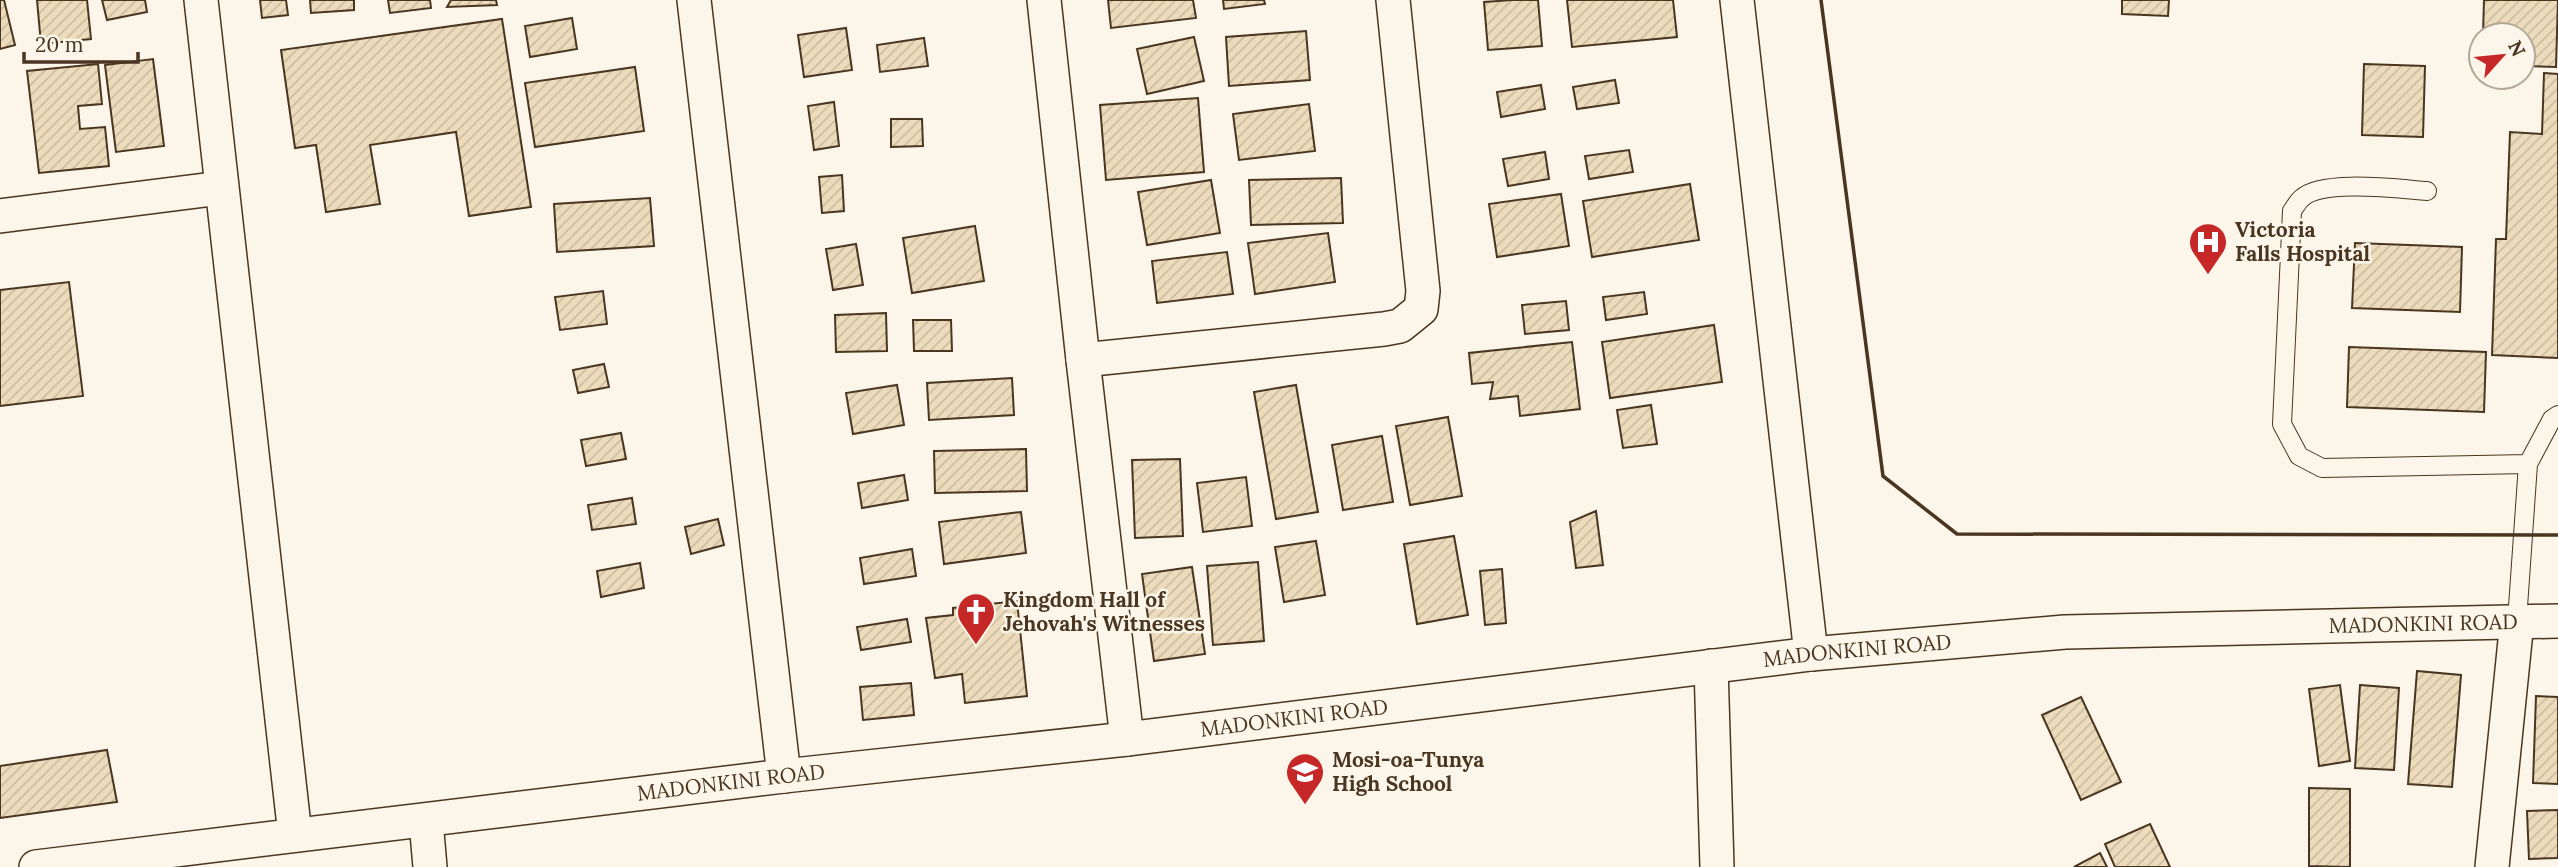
<svg xmlns="http://www.w3.org/2000/svg" width="2558" height="867" font-family="Lora,serif">
<defs>
<pattern id="building-hatch" width="6" height="6" patternUnits="userSpaceOnUse" patternTransform="scale(1.75)"><rect width="6" height="6" fill="#ecdcbc"/><path d="M-1 1l2-2M0 6l6-6M5 7l2-2" fill="none" stroke="#ccbda1"/></pattern>
</defs>
<rect width="100%" height="100%" fill="#fbf6e9"/>
<path fill="url(#building-hatch)" stroke="#4a3520" stroke-width="2" d="M 0,0 L 4,0 L 15,45 L 0,49 Z
M 37,0 L 87,0 L 91,39 L 41,44 Z
M 102,0 L 145,0 L 147,12 L 107,20 Z
M 260,0 L 286,0 L 288,15 L 262,18 Z
M 310,0 L 354,0 L 354,10 L 311,13 Z
M 388,0 L 430,0 L 431,8 L 390,13 Z
M 451,0 L 496,0 L 497,5 L 447,7 Z
M 1108,0 L 1193,0 L 1196,18 L 1111,28 Z
M 1223,0 L 1264,0 L 1265,4 L 1224,9 Z
M 1512,0 L 1538,0 L 1542,46 L 1488,50 L 1484,2 Z
M 1567,0 L 1673,0 L 1677,37 L 1572,47 Z
M 2122,0 L 2169,0 L 2168,16 L 2122,14 Z
M 2484,0 L 2558,0 L 2556,67 L 2523,66 L 2523,35 L 2483,35 Z
M 572,18 L 577,49 L 530,57 L 525,26 Z
M 502,19 L 531,207 L 469,216 L 456,132 L 370,145 L 380,204 L 326,212 L 316,145 L 295,148 L 281,50 Z
M 846,28 L 852,70 L 804,77 L 798,35 Z
M 1306,31 L 1310,80 L 1229,86 L 1226,37 Z
M 1194,37 L 1204,81 L 1147,94 L 1137,49 Z
M 924,38 L 928,66 L 880,72 L 877,45 Z
M 153,59 L 164,146 L 116,152 L 105,65 Z
M 98,64 L 102,104 L 78,106 L 80,129 L 105,127 L 109,166 L 39,173 L 27,71 Z
M 2364,64 L 2425,66 L 2423,137 L 2362,135 Z
M 635,67 L 644,131 L 535,147 L 525,83 Z
M 2544,73 L 2558,74 L 2558,358 L 2492,355 L 2496,239 L 2506,239 L 2510,132 L 2542,134 Z
M 1615,80 L 1619,103 L 1577,109 L 1573,87 Z
M 1541,85 L 1545,109 L 1501,117 L 1497,92 Z
M 1198,98 L 1204,172 L 1106,180 L 1100,105 Z
M 834,102 L 839,146 L 814,150 L 808,106 Z
M 1309,104 L 1315,151 L 1239,160 L 1233,114 Z
M 891,119 L 922,119 L 923,146 L 891,147 Z
M 1629,150 L 1633,172 L 1589,179 L 1585,156 Z
M 1545,152 L 1549,179 L 1508,186 L 1503,159 Z
M 842,175 L 844,211 L 822,213 L 819,177 Z
M 1341,178 L 1343,223 L 1251,225 L 1249,180 Z
M 1211,180 L 1220,233 L 1147,245 L 1138,192 Z
M 1690,184 L 1699,240 L 1592,257 L 1583,201 Z
M 1561,194 L 1569,246 L 1497,257 L 1489,204 Z
M 650,198 L 654,246 L 557,252 L 554,204 Z
M 975,226 L 984,281 L 912,293 L 903,238 Z
M 1328,233 L 1335,282 L 1255,294 L 1248,243 Z
M 2355,243 L 2462,247 L 2460,312 L 2352,308 Z
M 856,244 L 863,285 L 833,290 L 826,249 Z
M 1227,252 L 1233,294 L 1157,303 L 1152,261 Z
M 69,282 L 83,396 L 0,406 L 0,290 Z
M 603,291 L 607,324 L 560,330 L 555,297 Z
M 1644,292 L 1647,314 L 1606,320 L 1603,297 Z
M 1566,301 L 1569,330 L 1525,334 L 1522,305 Z
M 886,313 L 887,351 L 836,352 L 835,315 Z
M 913,320 L 951,320 L 952,351 L 914,351 Z
M 1714,325 L 1722,382 L 1610,398 L 1602,342 Z
M 1572,342 L 1580,409 L 1520,416 L 1518,396 L 1490,399 L 1493,382 L 1472,384 L 1469,353 Z
M 2349,347 L 2486,352 L 2484,412 L 2347,407 Z
M 604,364 L 609,387 L 578,393 L 573,370 Z
M 1012,378 L 1014,415 L 929,420 L 927,383 Z
M 897,385 L 904,425 L 853,434 L 846,393 Z
M 1296,385 L 1318,512 L 1276,519 L 1254,392 Z
M 1651,405 L 1657,444 L 1623,448 L 1617,410 Z
M 1448,417 L 1462,496 L 1410,505 L 1396,426 Z
M 621,433 L 626,459 L 586,466 L 581,440 Z
M 1382,436 L 1393,502 L 1343,510 L 1332,445 Z
M 1026,449 L 1027,491 L 935,493 L 934,451 Z
M 1180,459 L 1183,536 L 1135,538 L 1132,460 Z
M 904,475 L 908,500 L 862,508 L 858,483 Z
M 1246,477 L 1252,526 L 1203,532 L 1197,483 Z
M 632,498 L 636,524 L 592,530 L 588,505 Z
M 1596,511 L 1603,565 L 1576,568 L 1570,522 Z
M 1021,512 L 1026,553 L 944,564 L 939,522 Z
M 718,519 L 724,545 L 691,554 L 685,527 Z
M 1454,536 L 1468,615 L 1417,624 L 1404,544 Z
M 1316,541 L 1325,595 L 1284,602 L 1275,547 Z
M 912,549 L 916,576 L 864,584 L 860,558 Z
M 1258,562 L 1264,641 L 1213,645 L 1207,566 Z
M 640,563 L 644,588 L 601,597 L 597,571 Z
M 1192,567 L 1205,654 L 1154,661 L 1142,574 Z
M 1502,569 L 1506,623 L 1485,625 L 1480,571 Z
M 1017,601 L 1027,696 L 965,703 L 962,674 L 935,678 L 926,618 L 953,615 L 953,608 Z
M 907,619 L 911,642 L 861,650 L 857,627 Z
M 2417,671 L 2461,675 L 2452,787 L 2408,784 Z
M 911,683 L 914,715 L 863,720 L 860,687 Z
M 2340,685 L 2350,761 L 2319,766 L 2309,689 Z
M 2360,685 L 2399,688 L 2394,770 L 2355,768 Z
M 2536,696 L 2558,697 L 2558,784 L 2533,783 Z
M 2081,697 L 2121,782 L 2081,800 L 2042,715 Z
M 107,750 L 117,802 L 0,818 L 0,766 Z
M 2309,788 L 2350,789 L 2350,867 L 2309,866 Z
M 2558,810 L 2558,858 L 2529,859 L 2527,811 Z
M 2150,824 L 2170,867 L 2115,867 L 2105,844 Z
M 2100,853 L 2107,867 L 2074,867 Z"/>
<g fill="none" stroke-linecap="round" stroke-linejoin="round">
<defs>
<path id="lane" d="M 2427,191 C 2399,189 2322,179 2302,198 C 2298,201 2295,207 2292,211 L 2282,424 L 2299,456 L 2322,468 L 2528,464 L 2552,419 L 2558,415
M 2517,621 L 2528,464"/>
<g id="street">
<path d="M 201,0 L 295,835"/>
<path d="M 694,0 L 784,776"/>
<path d="M 1044,0 L 1083,360 L 1127,739"/>
<path d="M 1737,0 L 1811,654"/>
<path d="M 0,216 L 221,188"/>
<path d="M 1083,360 L 1384,329 L 1400,326 L 1421,309 L 1423,291 L 1393,0"/>
<path d="M 1711,666 L 1717,867"/>
<path d="M 426,821 L 430,867"/>
<path id="s1" d="M 36,867 L 784,776 L 1127,739 L 1811,654 L 2065,632 L 2558,621"/>
<path d="M 2492,867 L 2517,621"/>
</g>
</defs>
<use href="#lane" stroke="#4a3520" stroke-width="20"/>
<use href="#street" stroke="#4a3520" stroke-width="36"/>
<use href="#lane" stroke="#fbf6e9" stroke-width="18"/>
<use href="#street" stroke="#fbf6e9" stroke-width="33"/>
<path stroke="#4a3520" stroke-width="3.5" d="M 1821,0 L 1883,476 L 1957,534 L 2558,535"/>
</g>
<defs>
<symbol id="hospital-pin" viewBox="-11 -11 22 30"><path d="M0 17L-7.5 6A9.5 9.5 0 1 1 7.5 6Z" fill="#c62828" stroke="#fbf6e9"/><path d="M-5-5h3v3.5h4V-5h3V5h-3V1.5h-4V5h-3Z" fill="#fff"/></symbol>
<symbol id="church-pin" viewBox="-11 -11 22 30"><path d="M0 17L-7.5 6A9.5 9.5 0 1 1 7.5 6Z" fill="#c62828" stroke="#fbf6e9"/><path d="M-1.2-6h2.4v3.5h3.3v2.4h-3.3V6h-2.4V-.1h-3.3v-2.4h3.3Z" fill="#fff"/></symbol>
<symbol id="school-pin" viewBox="-11 -11 22 30"><path d="M0 17L-7.5 6A9.5 9.5 0 1 1 7.5 6Z" fill="#c62828" stroke="#fbf6e9"/><path d="M0-5L7-2L0 1L-7-2ZM-4 1L0 2.5L4 1V4Q0 6-4 4Z" fill="#fff"/></symbol>
</defs>
<g fill-rule="evenodd">
<use href="#hospital-pin" x="2186" y="220" width="44" height="60"/>
<use href="#church-pin" x="954" y="590" width="44" height="60"/>
<use href="#school-pin" x="1283" y="750" width="44" height="60"/>
</g>
<g text-anchor="middle" stroke-width="5" stroke-linejoin="round" paint-order="stroke">
<g font-size="21" font-weight="bold" fill="#4a3520" stroke="#fbf6e9" text-anchor="start">
<text x="2235" y="237">Victoria<tspan x="2235" dy="24">Falls Hospital</tspan></text>
<text x="1003" y="607">Kingdom Hall of<tspan x="1003" dy="24">Jehovah's Witnesses</tspan></text>
<text x="1332" y="767">Mosi-oa-Tunya<tspan x="1332" dy="24">High School</tspan></text>
</g>
<g font-size="21" fill="#4a3520" stroke="#fbf6e9">
<text dy="7" stroke="none"><textPath href="#s1" startOffset="2401">MADONKINI ROAD</textPath></text>
<text dy="7" stroke="none"><textPath href="#s1" startOffset="1834">MADONKINI ROAD</textPath></text>
<text dy="7" stroke="none"><textPath href="#s1" startOffset="1267">MADONKINI ROAD</textPath></text>
<text dy="7" stroke="none"><textPath href="#s1" startOffset="700">MADONKINI ROAD</textPath></text>
</g>
</g>
<g transform="translate(2502 56) rotate(63)"><circle r="33" fill="#fbf6e9" stroke="#b4a999" stroke-width="2"/>
<path d="M0-5L12 26L0 18L-12 26Z" fill="#c62828"/>
<text y="-10" font-size="19" font-weight="bold" text-anchor="middle" fill="#4a3520">N</text>
</g>
<path d="M24 52v10h114v-10" fill="none" stroke="#4a3520" stroke-width="3.5"/>
<text x="35" y="52" font-size="21" fill="#4a3520" stroke="#fbf6e9" stroke-width="5" paint-order="stroke">20 m</text>
</svg>
